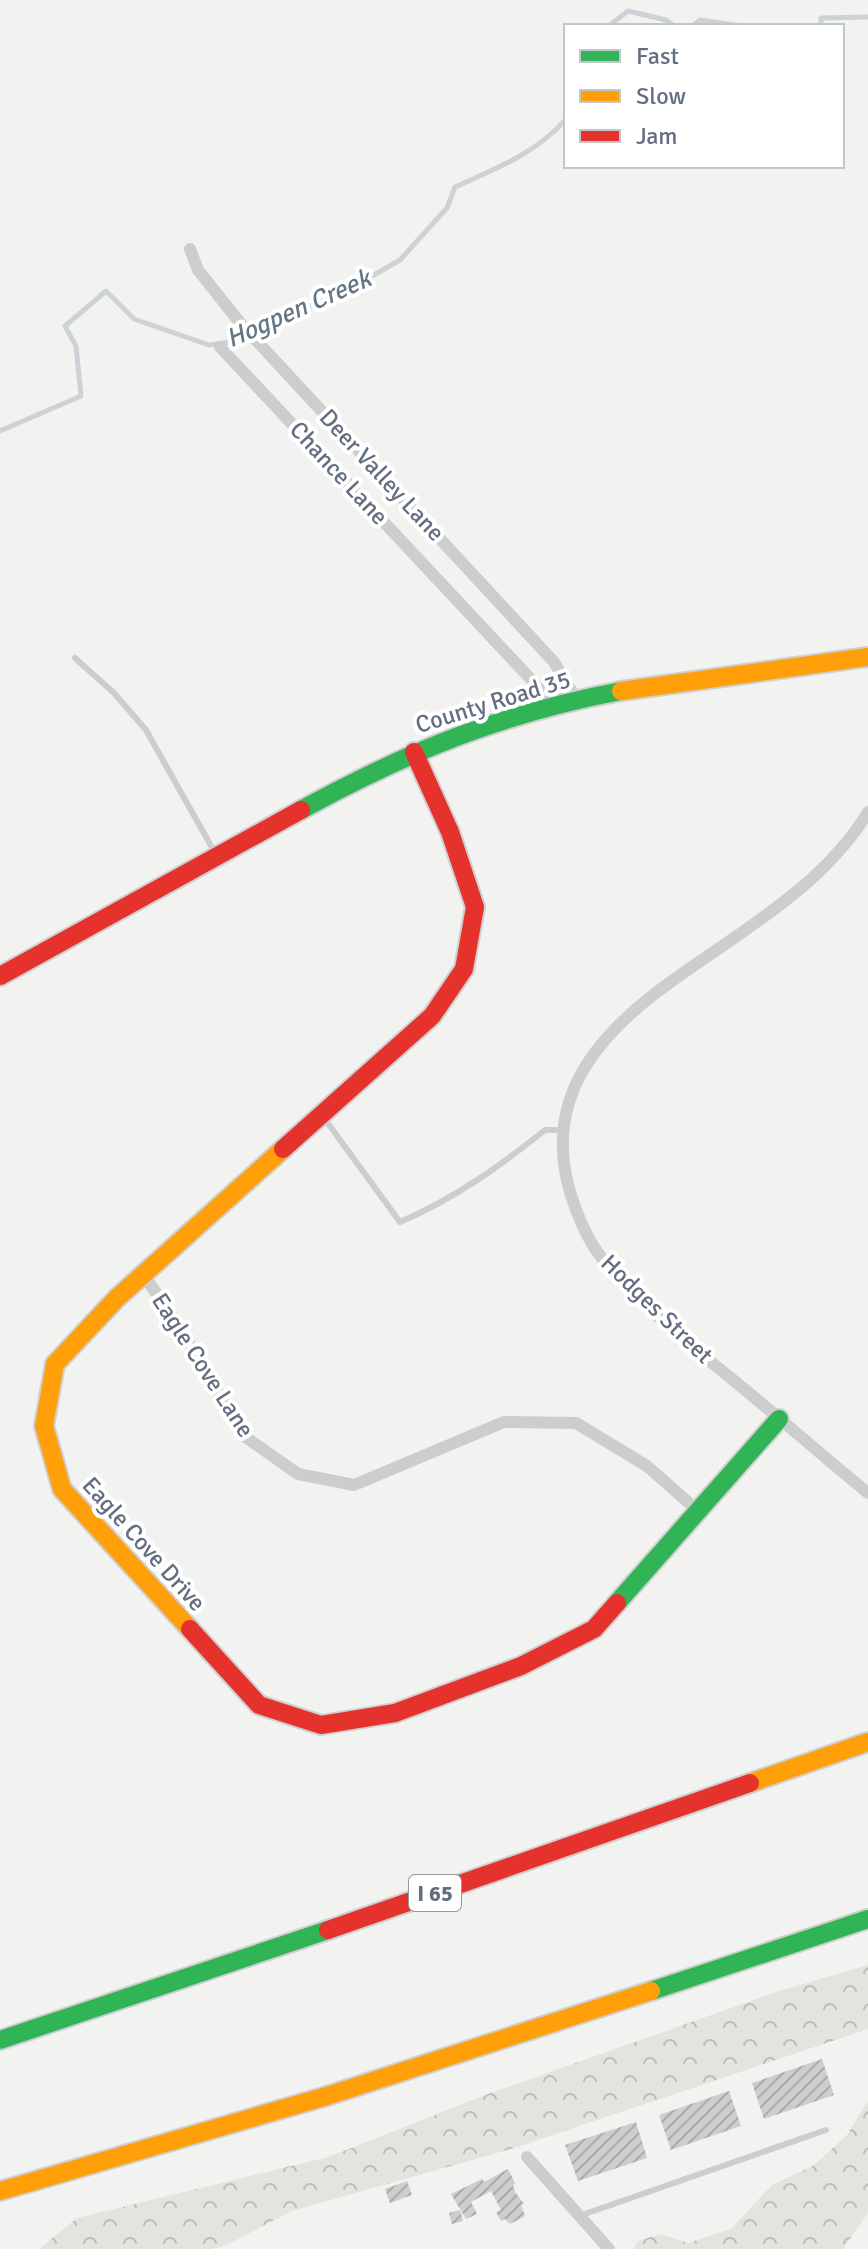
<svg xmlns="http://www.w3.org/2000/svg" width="868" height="2249" font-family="Signika,sans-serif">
<defs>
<pattern id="forest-crowns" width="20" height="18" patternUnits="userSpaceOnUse" patternTransform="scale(2)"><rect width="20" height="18" fill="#e1e5de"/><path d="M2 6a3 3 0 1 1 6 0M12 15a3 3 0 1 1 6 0" fill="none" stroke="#babeb9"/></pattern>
<pattern id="building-hatch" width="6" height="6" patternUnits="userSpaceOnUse" patternTransform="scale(2)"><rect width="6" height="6" fill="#cccecd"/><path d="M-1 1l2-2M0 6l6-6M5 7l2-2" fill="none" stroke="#a9abac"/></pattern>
</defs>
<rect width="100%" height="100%" fill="#f2f3f0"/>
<path fill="url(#forest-crowns)" d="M 868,1965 L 868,2029 L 514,2148 L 292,2211 L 225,2246 L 210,2249 L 39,2249 L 77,2218 L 328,2157 L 488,2094 L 776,1992 Z
M 868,2101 L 868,2213 L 843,2249 L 634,2249 L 638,2241 L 660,2234 L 688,2243 L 731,2229 L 772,2185 L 813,2166 L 847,2135 Z"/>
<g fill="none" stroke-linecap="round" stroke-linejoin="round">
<path stroke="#ccd2d6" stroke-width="5" d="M 609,26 L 628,11 L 666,20 L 674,26
M 692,26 L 700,20 L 742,26
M 821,26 L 821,18 L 868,17
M 0,431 L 81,396 L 76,346 L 65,326 L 106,291 L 134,319 L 209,345 L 237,341 L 259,332 L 288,311 L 315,304 L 350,289 L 400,260 L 447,208 L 455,187 C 495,169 537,153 566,119"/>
</g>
<path fill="url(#building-hatch)" d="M 822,2059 L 834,2095 L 764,2119 L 752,2083 Z
M 729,2091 L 741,2126 L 671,2150 L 659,2115 Z
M 636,2122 L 647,2158 L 578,2181 L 565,2145 Z
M 508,2169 L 515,2183 L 513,2185 L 515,2192 L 524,2204 L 521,2205 L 525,2216 L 510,2224 L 505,2219 L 501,2221 L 496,2212 L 501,2210 L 491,2191 L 471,2202 L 477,2214 L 466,2219 L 451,2194 L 482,2179 L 484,2182 Z
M 407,2181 L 412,2195 L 390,2203 L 385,2189 Z
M 460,2210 L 463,2221 L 452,2224 L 449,2213 Z"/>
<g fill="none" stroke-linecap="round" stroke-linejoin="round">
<defs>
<path id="fast" d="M 301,810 C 409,751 500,714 621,691
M 617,1603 L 779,1419
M 651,1991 L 868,1919
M 0,2040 L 328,1930"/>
<path id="slow" d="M 621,691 L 868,657
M 190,1629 L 62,1489 L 44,1426 L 55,1364 L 117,1298 L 283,1149
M 750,1783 L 868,1742
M 0,2191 L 327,2096 L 651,1991"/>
<path id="jam" d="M 0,976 L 301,810
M 283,1149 L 432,1016 L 464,969 L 475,907 L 450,832 L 414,752
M 190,1629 L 259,1705 L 321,1725 L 395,1713 L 521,1666 L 594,1629 L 617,1603
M 328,1930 L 750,1783"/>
</defs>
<use href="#fast" stroke="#cecfcf" stroke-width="22"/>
<use href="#slow" stroke="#cecfcf" stroke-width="22"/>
<use href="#jam" stroke="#cecfcf" stroke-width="22"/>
<path stroke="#cccdcd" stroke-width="6" d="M 75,658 L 114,693 L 146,730 L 215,853
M 324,1118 L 400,1222 C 454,1199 500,1166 545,1130 L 563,1130
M 579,2216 L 826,2130"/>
<path stroke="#cccdcd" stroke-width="12" d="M 190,249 L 198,270 L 241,324 L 554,662 L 577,700
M 220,347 L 555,705
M 868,812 C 819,893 726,939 653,995 C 588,1046 545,1106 570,1192 C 576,1211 583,1230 594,1247 C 624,1293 694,1348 738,1384 C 782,1420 824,1457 868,1493
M 143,1274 L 179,1326 L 244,1436 L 298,1474 L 354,1485 L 504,1422 L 576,1423 L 647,1466 L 698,1511
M 527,2157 L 609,2249"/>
<use href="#fast" stroke="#30b455" stroke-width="18"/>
<use href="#slow" stroke="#ff9f0a" stroke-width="18"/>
<use href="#jam" stroke="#e5322d" stroke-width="18"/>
</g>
<g text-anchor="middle" stroke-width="8" stroke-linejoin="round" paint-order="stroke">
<rect fill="#fff" stroke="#929aa6" stroke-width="2" x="409" y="1875" width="52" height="36" rx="6"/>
<g font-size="22" font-weight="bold" fill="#636e80">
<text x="435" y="1901">I 65</text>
</g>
<g font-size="24" fill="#636e80" stroke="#fff">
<text transform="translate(339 473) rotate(47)" y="8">Chance Lane</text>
<text transform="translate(382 475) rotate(47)" y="8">Deer Valley Lane</text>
<text transform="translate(493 702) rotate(-17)" y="8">County Road 35</text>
<text transform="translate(657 1309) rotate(44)" y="8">Hodges Street</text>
<text transform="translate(203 1365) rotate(57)" y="8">Eagle Cove Lane</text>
<text transform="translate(144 1544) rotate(48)" y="8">Eagle Cove Drive</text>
</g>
<g font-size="26" font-style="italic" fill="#637685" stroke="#fff">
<text transform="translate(298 308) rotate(-24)" y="9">Hogpen Creek</text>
</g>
</g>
<rect x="564" y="24" width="280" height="144" fill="#ffffff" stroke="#c1c5cc" stroke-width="2"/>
<rect x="580" y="50" width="40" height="12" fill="#30b455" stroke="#c1c5cc" stroke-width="2"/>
<text x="636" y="64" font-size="24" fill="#636e80">Fast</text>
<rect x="580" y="90" width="40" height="12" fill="#ff9f0a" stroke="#c1c5cc" stroke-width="2"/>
<text x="636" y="104" font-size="24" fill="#636e80">Slow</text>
<rect x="580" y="130" width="40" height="12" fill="#e5322d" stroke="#c1c5cc" stroke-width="2"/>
<text x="636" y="144" font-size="24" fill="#636e80">Jam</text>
</svg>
